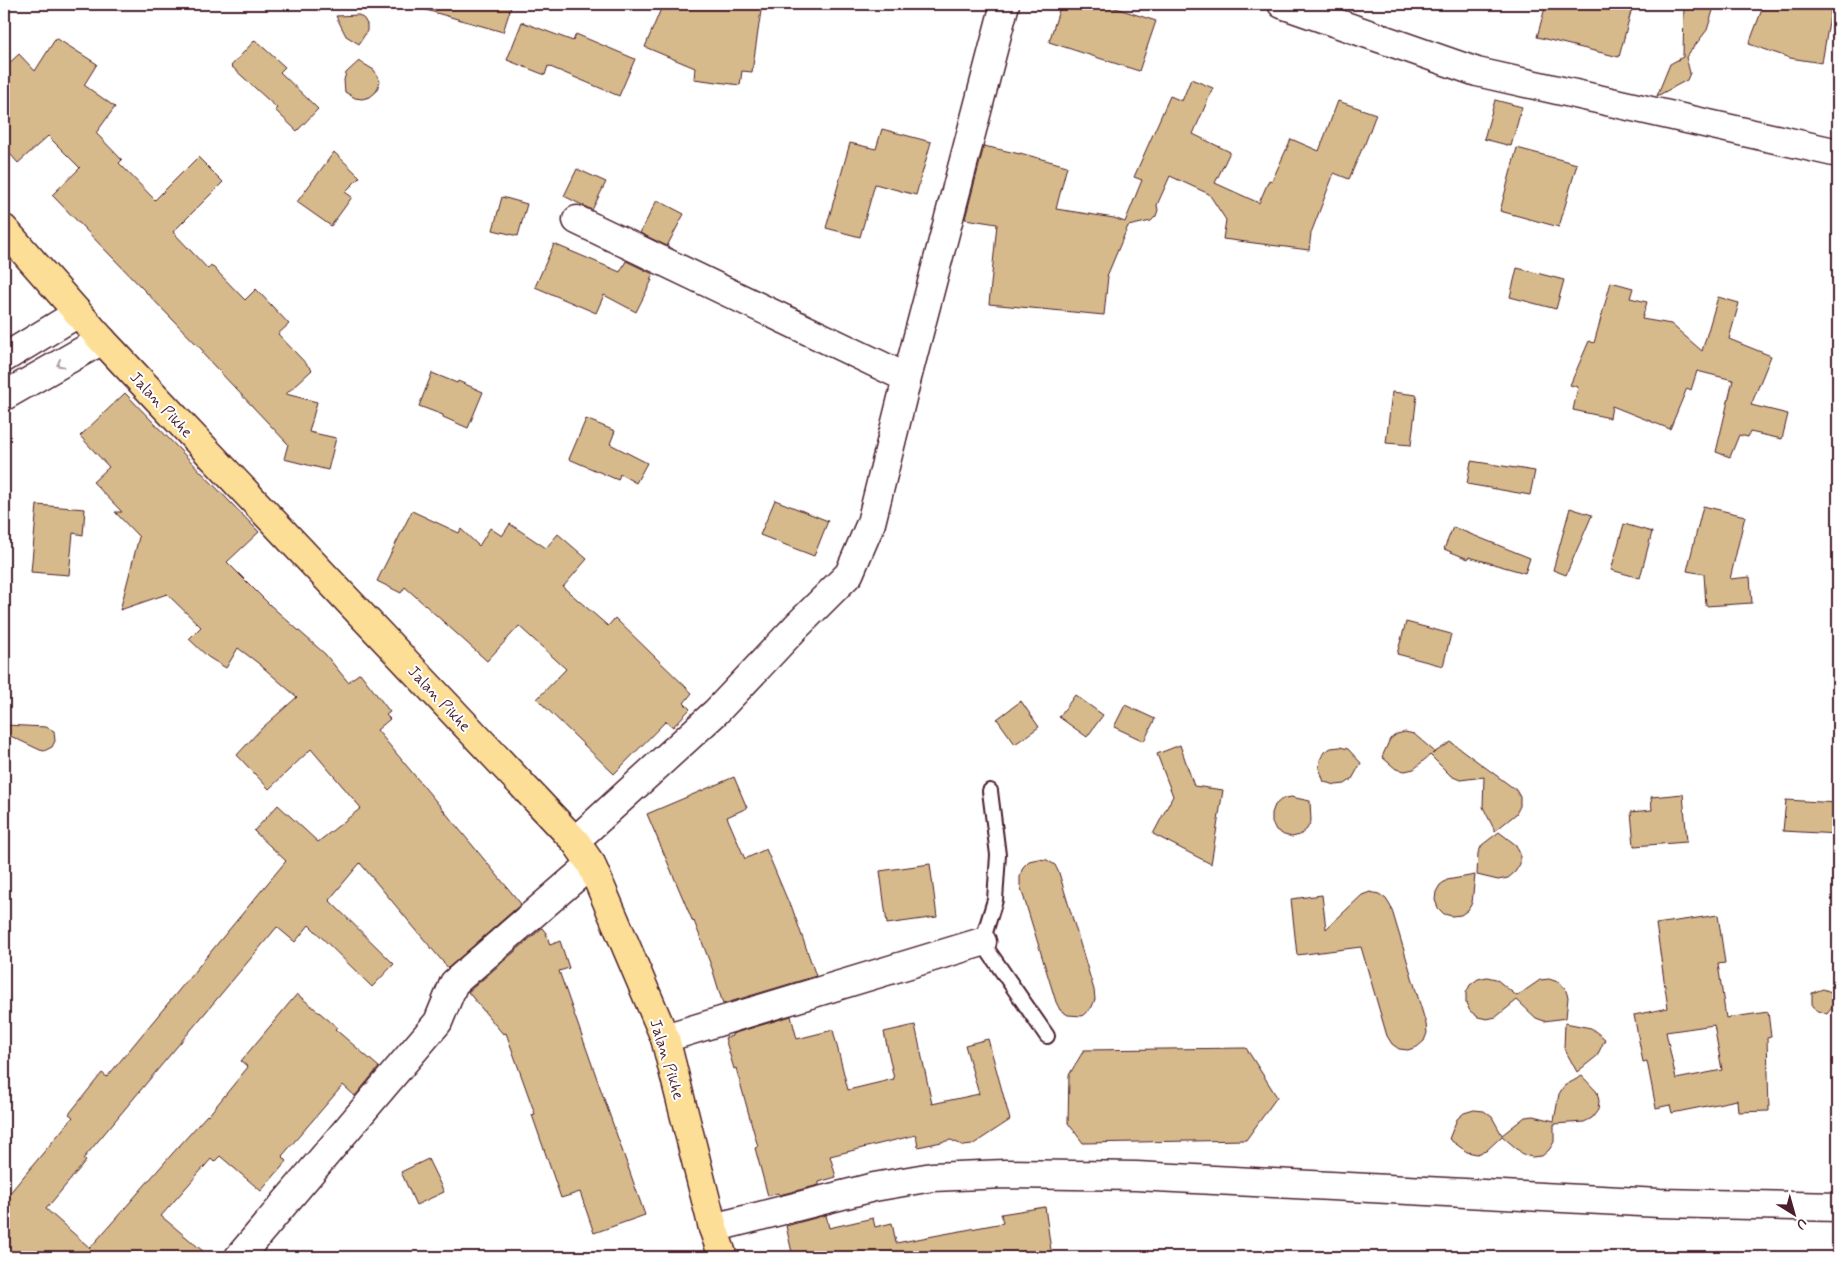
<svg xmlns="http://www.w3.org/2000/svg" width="1842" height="1261" font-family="Mynerve,sans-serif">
<rect width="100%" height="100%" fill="#fff"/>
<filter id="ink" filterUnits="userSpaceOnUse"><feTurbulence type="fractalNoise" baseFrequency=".02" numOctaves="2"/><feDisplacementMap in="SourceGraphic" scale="10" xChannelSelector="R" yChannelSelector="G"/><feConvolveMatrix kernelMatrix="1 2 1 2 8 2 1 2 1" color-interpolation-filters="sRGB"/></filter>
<g filter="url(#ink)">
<path fill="#d6ba8b" stroke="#4a1f2b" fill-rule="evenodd" d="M 427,4 L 512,4 L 503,32 L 426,10 Z
M 663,4 L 762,4 L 752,72 L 742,71 L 740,85 L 694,79 L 695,68 L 645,47 Z
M 1061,4 L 1103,4 L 1156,21 L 1139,71 L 1049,42 Z
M 1546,4 L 1633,4 L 1619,57 L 1537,37 Z
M 1684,4 L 1715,4 L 1707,30 L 1686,57 L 1690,73 L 1687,80 L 1657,96 L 1670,64 L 1683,57 Z
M 1764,4 L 1832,4 L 1822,63 L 1790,58 L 1749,44 Z
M 359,15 L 364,19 L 367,24 L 367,31 L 359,44 L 346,36 L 336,16 Z
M 522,22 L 573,41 L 576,34 L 635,59 L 619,96 L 548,66 L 545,75 L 507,60 Z
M 56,38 L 97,64 L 84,85 L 115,107 L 96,133 L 122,160 L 119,163 L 155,200 L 198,157 L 223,182 L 173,232 L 208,269 L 211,265 L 245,300 L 256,289 L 289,324 L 278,334 L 312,370 L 286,394 L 317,402 L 309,432 L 336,438 L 328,470 L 284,459 L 288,444 L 202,353 L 204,352 L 52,195 L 80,168 L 48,136 L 18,163 L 4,147 L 4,68 L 19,54 L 35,71 Z
M 255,40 L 285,67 L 280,72 L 318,109 L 297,131 L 275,110 L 277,108 L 231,66 Z
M 359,61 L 374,70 L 380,81 L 376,92 L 370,97 L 362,99 L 355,98 L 345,92 L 344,80 L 346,73 Z
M 1191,79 L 1213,88 L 1193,134 L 1230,152 L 1215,183 L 1259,203 L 1269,180 L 1272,181 L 1291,139 L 1319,151 L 1338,101 L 1376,114 L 1363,149 L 1362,149 L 1349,179 L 1334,173 L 1311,233 L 1309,250 L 1223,239 L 1226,220 L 1209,194 L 1170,176 L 1157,205 L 1158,210 L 1156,216 L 1151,221 L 1128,226 L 1107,276 L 1108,276 L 1104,315 L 989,304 L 997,224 L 965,219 L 984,146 L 1020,154 L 1020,153 L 1067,166 L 1056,209 L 1114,218 L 1125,222 L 1142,180 L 1134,177 L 1170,96 L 1182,101 Z
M 1495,100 L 1522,107 L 1511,146 L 1484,139 Z
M 882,129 L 931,142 L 916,195 L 875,184 L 860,237 L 826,228 L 850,143 L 876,149 Z
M 1517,148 L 1577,164 L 1559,227 L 1500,211 Z
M 334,152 L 360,177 L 345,192 L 352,197 L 331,226 L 297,202 Z
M 577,169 L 606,182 L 592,210 L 564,196 Z
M 502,197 L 527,204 L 518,236 L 493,230 Z
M 657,200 L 684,214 L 667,246 L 640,233 Z
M 554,244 L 620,272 L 626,261 L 653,274 L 650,280 L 652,280 L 636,312 L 604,295 L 596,313 L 535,287 Z
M 1517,268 L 1564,280 L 1556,309 L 1510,297 Z
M 1611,282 L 1633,288 L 1630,298 L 1647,302 L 1642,319 L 1671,324 L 1702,351 L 1718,297 L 1739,303 L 1729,339 L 1771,356 L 1751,405 L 1788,414 L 1782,439 L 1750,432 L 1748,437 L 1739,435 L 1730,457 L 1716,452 L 1733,380 L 1697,371 L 1691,390 L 1687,388 L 1670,429 L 1612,406 L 1610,418 L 1573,410 L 1578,387 L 1570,385 L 1589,341 L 1594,343 Z
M 432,373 L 457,383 L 458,381 L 483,392 L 468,428 L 443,417 L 443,415 L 419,406 Z
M 1392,392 L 1417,395 L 1411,445 L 1386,443 Z
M 125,393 L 259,532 L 227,562 L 270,605 L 325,654 L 348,682 L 360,673 L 390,712 L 386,715 L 390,719 L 377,730 L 521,904 L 448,968 L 360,863 L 329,900 L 394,964 L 372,987 L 309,925 L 295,942 L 277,927 L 83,1159 L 86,1161 L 46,1209 L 90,1248 L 172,1154 L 207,1115 L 208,1116 L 248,1067 L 241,1061 L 297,994 L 337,1027 L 335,1029 L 379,1067 L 355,1096 L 343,1085 L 282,1156 L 287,1161 L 261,1191 L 220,1156 L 214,1162 L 211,1159 L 161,1216 L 210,1257 L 4,1257 L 4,1200 L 73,1117 L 69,1114 L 102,1073 L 107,1077 L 286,861 L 254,831 L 278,805 L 318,842 L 361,808 L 311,749 L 269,789 L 237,755 L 261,729 L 297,697 L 258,663 L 238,648 L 226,668 L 208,657 L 189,639 L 201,627 L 167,594 L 120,610 L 139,537 L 115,512 L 122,512 L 93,482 L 109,467 L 80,436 Z
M 586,419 L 615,431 L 610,444 L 647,463 L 636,483 L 620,474 L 618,480 L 569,459 Z
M 1471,461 L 1535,471 L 1530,495 L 1467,484 Z
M 775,500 L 828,521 L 814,556 L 760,535 Z
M 37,505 L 85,509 L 83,535 L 73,533 L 69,575 L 31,572 Z
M 1703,506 L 1745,516 L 1730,579 L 1750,577 L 1752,603 L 1706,606 L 1704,574 L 1687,571 Z
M 1570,508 L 1592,515 L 1566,575 L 1553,570 Z
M 412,511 L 459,533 L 461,529 L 479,546 L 490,528 L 502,536 L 510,524 L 546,548 L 558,534 L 587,559 L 563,587 L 608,626 L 615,618 L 692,693 L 684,703 L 690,709 L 673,727 L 666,721 L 614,774 L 537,699 L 566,669 L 519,626 L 487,661 L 405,587 L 401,593 L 377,581 Z
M 1624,524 L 1652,532 L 1640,578 L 1611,570 Z
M 1453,527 L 1530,558 L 1525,573 L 1469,557 L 1468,559 L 1444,549 Z
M 1406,622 L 1451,634 L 1443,666 L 1397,654 Z
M 1075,695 L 1103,715 L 1087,737 L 1059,717 Z
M 1021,701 L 1039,727 L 1015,744 L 997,719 Z
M 1125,705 L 1155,719 L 1144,741 L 1114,727 Z
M 4,725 L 46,727 L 54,731 L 55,741 L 52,747 L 44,751 L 40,750 L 4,733 Z
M 1405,732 L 1414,734 L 1435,752 L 1432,754 L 1451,742 L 1516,790 L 1520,797 L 1520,806 L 1516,814 L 1495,831 L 1483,807 L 1484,777 L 1460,780 L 1451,776 L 1430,755 L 1414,769 L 1405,771 L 1396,769 L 1382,757 L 1390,739 L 1397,734 Z
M 1180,745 L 1194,786 L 1223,790 L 1211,864 L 1153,834 L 1173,796 L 1157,754 Z
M 1340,747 L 1348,749 L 1361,763 L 1352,779 L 1345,784 L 1336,785 L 1324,782 L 1319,768 L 1320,760 L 1324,752 L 1331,748 Z
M 734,777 L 747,808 L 727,817 L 745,859 L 766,849 L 790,906 L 791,905 L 816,976 L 723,1004 L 712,968 L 694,921 L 693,922 L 647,814 Z
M 1683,794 L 1687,842 L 1634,846 L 1631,812 L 1652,810 L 1651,797 Z
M 1291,797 L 1310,801 L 1311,821 L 1307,829 L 1300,835 L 1292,837 L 1284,835 L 1276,830 L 1272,822 L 1272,813 L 1275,805 L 1282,799 Z
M 1786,800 L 1838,803 L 1838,834 L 1783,831 Z
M 1499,832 L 1516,845 L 1520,854 L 1520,864 L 1515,872 L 1508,878 L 1498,880 L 1477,875 L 1478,853 L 1482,845 Z
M 1038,859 L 1047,860 L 1055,865 L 1059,873 L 1094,990 L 1095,999 L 1092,1007 L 1082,1016 L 1068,1015 L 1060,1010 L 1056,1002 L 1020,885 L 1020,876 L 1023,867 L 1029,861 Z
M 930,864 L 937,917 L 887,924 L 880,871 Z
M 1475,875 L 1472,903 L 1468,910 L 1461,915 L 1452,916 L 1444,914 L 1438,908 L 1435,900 L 1436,892 L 1440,885 L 1447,880 Z
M 1370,892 L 1379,894 L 1386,899 L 1391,907 L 1426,1024 L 1427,1033 L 1424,1041 L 1417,1047 L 1408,1050 L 1399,1049 L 1392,1044 L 1387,1036 L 1361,947 L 1297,955 L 1291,899 L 1322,895 L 1326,929 L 1362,895 Z
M 1718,915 L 1725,963 L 1718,964 L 1726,1018 L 1768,1012 L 1771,1037 L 1767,1038 L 1769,1111 L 1738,1112 L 1737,1100 L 1672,1113 L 1670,1105 L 1656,1108 L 1647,1061 L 1643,1062 L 1634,1015 L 1668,1008 L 1656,924 ZM 1714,1025 L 1722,1070 L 1676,1079 L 1666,1032 Z
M 542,928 L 546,933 L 550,945 L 560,941 L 569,968 L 559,971 L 645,1215 L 594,1233 L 580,1192 L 561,1198 L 532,1115 L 535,1114 L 506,1033 L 503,1034 L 468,992 Z
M 1487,977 L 1496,979 L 1517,996 L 1540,980 L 1549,979 L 1558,982 L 1565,988 L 1568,997 L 1566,1018 L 1544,1021 L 1536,1018 L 1517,1000 L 1496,1017 L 1487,1019 L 1478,1017 L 1470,1011 L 1466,1003 L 1466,993 L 1470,985 L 1478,979 Z
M 1823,989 L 1834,993 L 1834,1005 L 1827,1014 L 1816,1010 L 1812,1004 L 1812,993 Z
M 791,1016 L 797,1039 L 833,1030 L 848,1090 L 894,1079 L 884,1032 L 915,1025 L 932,1104 L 979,1094 L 965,1045 L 988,1039 L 1010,1120 L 972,1145 L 964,1146 L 951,1140 L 918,1147 L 916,1135 L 830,1156 L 836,1177 L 819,1182 L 819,1185 L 779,1195 L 778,1193 L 768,1196 L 755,1148 L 758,1147 L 736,1068 L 734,1069 L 725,1038 L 732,1036 L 732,1034 Z
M 1565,1023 L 1591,1028 L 1605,1039 L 1597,1056 L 1577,1072 L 1564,1048 Z
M 1246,1048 L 1277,1097 L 1246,1140 L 1083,1143 L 1068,1123 L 1069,1075 L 1084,1050 Z
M 1582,1076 L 1597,1092 L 1599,1101 L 1598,1110 L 1592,1118 L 1584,1122 L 1554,1124 L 1554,1142 L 1549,1150 L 1542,1156 L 1532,1157 L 1524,1155 L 1502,1136 L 1486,1151 L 1477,1154 L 1467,1152 L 1449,1139 L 1457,1119 L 1464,1113 L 1474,1110 L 1484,1111 L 1492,1117 L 1502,1135 L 1525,1117 L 1534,1116 L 1554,1121 L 1559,1094 L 1564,1086 Z
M 428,1159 L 444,1192 L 416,1205 L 401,1172 Z
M 1045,1207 L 1052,1257 L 793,1257 L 786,1226 L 826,1215 L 829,1228 L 873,1218 L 875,1227 L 892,1223 L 896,1243 L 1003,1223 L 1001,1214 Z"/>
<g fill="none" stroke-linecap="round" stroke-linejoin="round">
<defs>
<path id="lane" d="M 990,791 L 998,855 L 995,900 L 982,942 L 1047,1036"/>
<path id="street" d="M 1282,4 L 1477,72 L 1838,153
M 577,220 L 907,378
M 575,841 L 716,712 L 796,627 L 849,574 L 871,523 L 907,378 L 1005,4
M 665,1038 L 982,942
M 713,1228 L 874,1187 L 932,1177 L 1005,1174 L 1136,1176 L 1660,1203 L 1838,1207
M 239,1257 L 438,1022 L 454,983 L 591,864"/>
<path id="secondary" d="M 4,358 L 78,313
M 4,396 L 102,340"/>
<path id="highway" d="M 4,229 L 102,340 L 575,841 L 591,864 L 665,1038 L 713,1228 L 723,1257"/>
</defs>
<use href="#lane" stroke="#4a1f2b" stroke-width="18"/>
<use href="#street" stroke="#4a1f2b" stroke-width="31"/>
<use href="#secondary" stroke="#4a1f2b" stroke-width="31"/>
<use href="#highway" stroke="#4a1f2b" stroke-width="31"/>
<use href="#lane" stroke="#fff" stroke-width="14"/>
<use href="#street" stroke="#fff" stroke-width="28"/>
<use href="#secondary" stroke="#fff" stroke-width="28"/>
<use href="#highway" stroke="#fcde96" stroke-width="28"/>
</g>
<defs><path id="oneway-chevron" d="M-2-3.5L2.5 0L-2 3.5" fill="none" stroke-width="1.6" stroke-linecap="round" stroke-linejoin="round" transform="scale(1.25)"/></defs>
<use stroke="#ae9aa0" href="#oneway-chevron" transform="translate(60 364) rotate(151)"/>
</g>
<g text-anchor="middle" stroke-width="4" stroke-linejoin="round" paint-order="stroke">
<g font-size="16" fill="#4a1f2b" stroke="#fff">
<text transform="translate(162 404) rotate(47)" y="6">Jalan Pikhe</text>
<text transform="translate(440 698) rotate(47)" y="6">Jalan Pikhe</text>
<text transform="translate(668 1059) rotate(73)" y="6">Jalan Pikhe</text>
</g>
</g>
<rect width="1842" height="1261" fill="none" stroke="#fff" stroke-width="20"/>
<rect x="10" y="10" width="1822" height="1241" fill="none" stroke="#4a1f2b" stroke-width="2" filter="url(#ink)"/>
<g transform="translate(1794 1214) rotate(143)" stroke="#ffffff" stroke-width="4" paint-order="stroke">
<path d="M0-4L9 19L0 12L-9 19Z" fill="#4a1f2b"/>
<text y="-8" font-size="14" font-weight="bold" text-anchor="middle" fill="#4a1f2b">U</text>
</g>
</svg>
